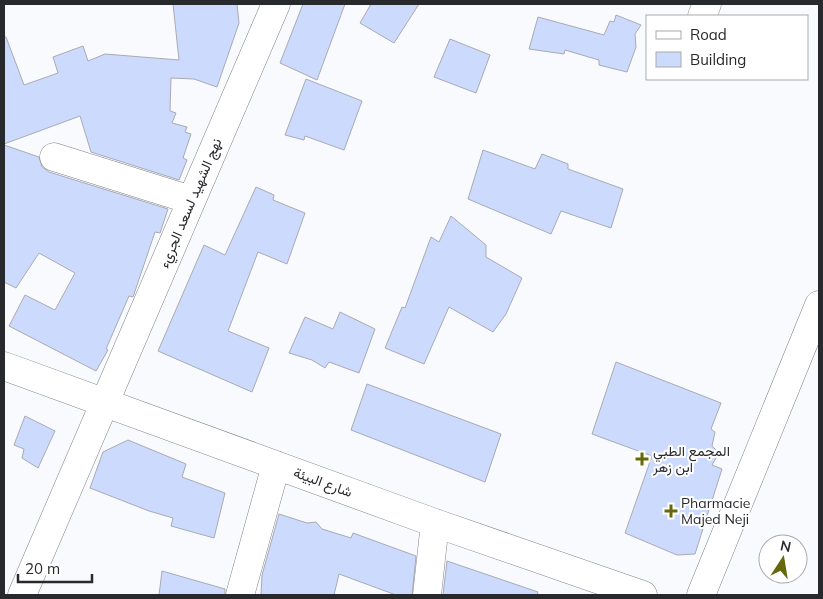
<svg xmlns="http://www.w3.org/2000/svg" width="823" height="599" font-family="Mulish,Vazirmatn,sans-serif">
<rect width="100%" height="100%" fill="#f9fafe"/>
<path fill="#ccdafd" stroke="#a8abb3" d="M 173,4 L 237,4 L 239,23 L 217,87 L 194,79 L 171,78 L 170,111 L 176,113 L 172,123 L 187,127 L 185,132 L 191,134 L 183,158 L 187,160 L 179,180 L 91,152 L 80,116 L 4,144 L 4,37 L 6,37 L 24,85 L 58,73 L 53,57 L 83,46 L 88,61 L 105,54 L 179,60 Z
M 303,4 L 345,4 L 317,80 L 280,63 Z
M 371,4 L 419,4 L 394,43 L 360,23 Z
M 616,15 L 641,25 L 635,34 L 636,47 L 627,72 L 599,65 L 599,60 L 565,50 L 564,54 L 529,49 L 538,17 L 604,35 L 610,21 L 614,22 Z
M 450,39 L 490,55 L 476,93 L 434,77 Z
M 306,79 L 362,101 L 344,150 L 305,136 L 304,140 L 285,135 Z
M 4,145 L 39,157 L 42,167 L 49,172 L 168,209 L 160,233 L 155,232 L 133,297 L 129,296 L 106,349 L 108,350 L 96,371 L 9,326 L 25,295 L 55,310 L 75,273 L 39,253 L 16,288 L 4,282 Z
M 483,150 L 535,169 L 542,154 L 568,164 L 568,169 L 623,189 L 611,228 L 561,211 L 551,234 L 468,199 Z
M 256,187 L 274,195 L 273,200 L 305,213 L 287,264 L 258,252 L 228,331 L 269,348 L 252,392 L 158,351 L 204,245 L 225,255 Z
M 451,216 L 486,245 L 486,257 L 522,278 L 506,314 L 493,332 L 449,307 L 424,364 L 385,348 L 402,307 L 405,308 L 431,237 L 439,242 Z
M 340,312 L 375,329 L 359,373 L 329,362 L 325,368 L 312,360 L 289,353 L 305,317 L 333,329 Z
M 616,362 L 721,403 L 711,429 L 715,432 L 712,446 L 719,453 L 712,465 L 722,469 L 695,554 L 677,555 L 625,533 L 652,456 L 592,434 Z
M 367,384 L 501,434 L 485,482 L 351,430 Z
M 25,416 L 55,431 L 38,468 L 22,458 L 24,449 L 14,445 Z
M 128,440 L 186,464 L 182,477 L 225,493 L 214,538 L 171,526 L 173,518 L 149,511 L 90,488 L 103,452 Z
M 279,514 L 307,523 L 316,522 L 322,529 L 351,538 L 353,533 L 416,556 L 412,595 L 396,595 L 339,574 L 334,595 L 261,595 L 262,575 Z
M 447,561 L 538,592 L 537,595 L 443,595 Z
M 162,571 L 225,589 L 225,595 L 159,595 Z"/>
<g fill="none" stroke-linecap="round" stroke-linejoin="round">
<defs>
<path id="minor" d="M 702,16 L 707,4
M 54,157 L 191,200
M 4,366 L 435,523 L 643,595
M 22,595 L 276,4
M 240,595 L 276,465
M 427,595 L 435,523
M 701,595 L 819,305"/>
</defs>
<use href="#minor" stroke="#80838a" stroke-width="29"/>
<use href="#minor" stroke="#fff" stroke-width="28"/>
</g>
<g fill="#656909" stroke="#fff" stroke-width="2">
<path d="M639.5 451.5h5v5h5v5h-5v5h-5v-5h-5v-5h5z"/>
<path d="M668.5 503.5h5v5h5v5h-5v5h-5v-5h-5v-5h5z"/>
</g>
<g text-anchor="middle" stroke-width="4" stroke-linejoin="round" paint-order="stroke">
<g font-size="14" fill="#27292c" stroke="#fff">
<text transform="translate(190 203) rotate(-67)" y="5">نهج الشهيد لسعد الجريء</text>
<text transform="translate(323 482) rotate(20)" y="5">شارع البيئة</text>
</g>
<g font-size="14" fill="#27292c" stroke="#fff" text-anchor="start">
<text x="653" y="456">المجمع الطبي<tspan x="653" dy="16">ابن زهر</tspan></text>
<text x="681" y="508">Pharmacie<tspan x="681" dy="16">Majed Neji</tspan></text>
</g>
</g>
<rect width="823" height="599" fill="none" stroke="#27292c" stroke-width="10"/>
<rect x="646" y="15" width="162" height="65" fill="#ffffff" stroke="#a9a9ab"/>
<rect x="656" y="31" width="25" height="8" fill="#ffffff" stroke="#a9a9ab"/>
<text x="690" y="40" font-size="15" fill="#27292c">Road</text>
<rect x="656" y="52" width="25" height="15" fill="#ccdafd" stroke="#a9a9ab"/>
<text x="690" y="65" font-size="15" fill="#27292c">Building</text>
<g transform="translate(783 559) rotate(12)"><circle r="24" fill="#ffffff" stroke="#a9a9ab"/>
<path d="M0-4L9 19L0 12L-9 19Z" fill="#656909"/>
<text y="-8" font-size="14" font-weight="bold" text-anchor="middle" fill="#27292c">N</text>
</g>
<path d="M18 574v8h74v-8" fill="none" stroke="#27292c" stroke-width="2.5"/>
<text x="25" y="574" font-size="15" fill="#27292c" stroke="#ffffff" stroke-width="4" paint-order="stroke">20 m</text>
</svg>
